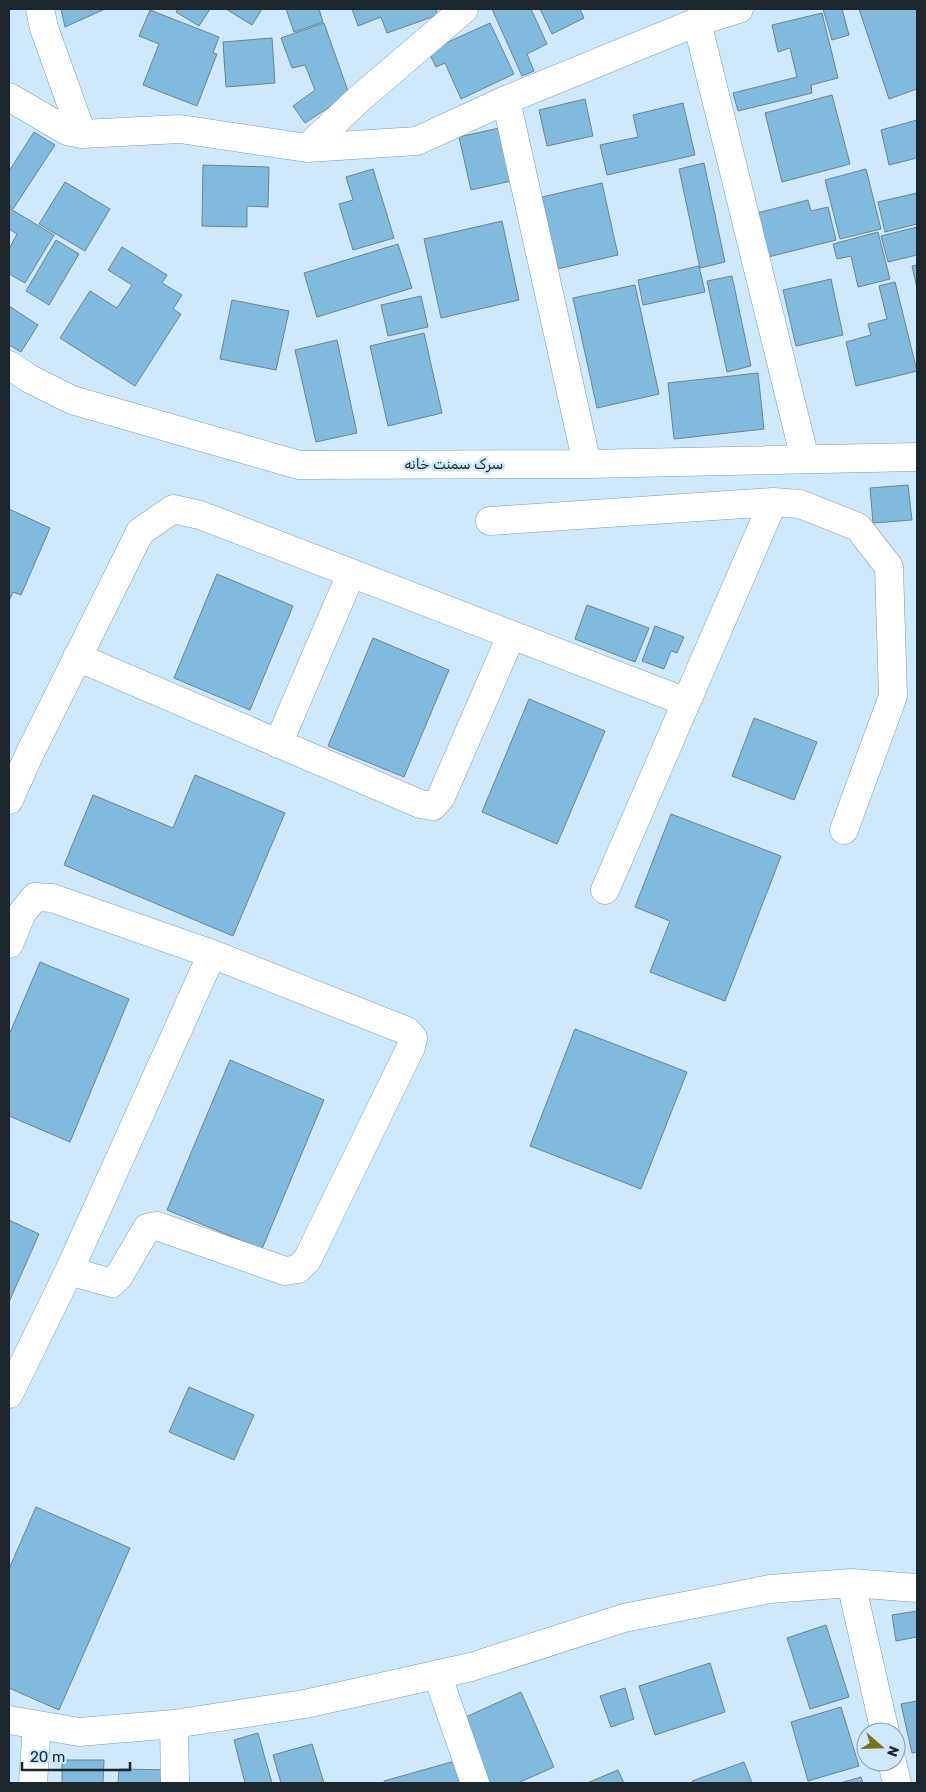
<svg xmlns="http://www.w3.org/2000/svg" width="926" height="1792" font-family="Rubik,Cairo,sans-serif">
<rect width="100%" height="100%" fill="#cee9fb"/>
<path fill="#81badd" stroke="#6a8393" d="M 61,9 L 105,9 L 65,27 Z
M 178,9 L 210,9 L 199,26 L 176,12 Z
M 226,9 L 262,9 L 252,25 Z
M 286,9 L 319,9 L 323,22 L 294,32 Z
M 352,9 L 436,9 L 438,15 L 387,33 L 381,17 L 358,26 Z
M 492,9 L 531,9 L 547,44 L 527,54 L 534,71 L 522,76 Z
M 540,9 L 580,9 L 584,18 L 552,34 Z
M 823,9 L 842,9 L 849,35 L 832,40 Z
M 859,9 L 917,9 L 917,89 L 889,99 Z
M 150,10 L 219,37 L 213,53 L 217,54 L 197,106 L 143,85 L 159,44 L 139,36 Z
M 822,13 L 838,78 L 811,85 L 812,93 L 738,111 L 733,93 L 797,77 L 790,48 L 778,52 L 772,25 Z
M 324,23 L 349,94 L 305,123 L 293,106 L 315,90 L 305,65 L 292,68 L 281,38 Z
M 490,23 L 514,74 L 461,99 L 445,63 L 436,67 L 428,51 Z
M 272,38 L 275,83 L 226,87 L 223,42 Z
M 832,95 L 850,164 L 782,182 L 765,113 Z
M 585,99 L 593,136 L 547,146 L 539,110 Z
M 683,103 L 695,155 L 607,175 L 600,145 L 638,137 L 633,115 Z
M 917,120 L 917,158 L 889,165 L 881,130 Z
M 499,128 L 511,181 L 471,190 L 459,137 Z
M 34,132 L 55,145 L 13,209 L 9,206 L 9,171 Z
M 704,163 L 725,262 L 700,268 L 679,169 Z
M 203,165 L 269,167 L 268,207 L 247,206 L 247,227 L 202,226 Z
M 373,169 L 394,238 L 353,250 L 339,204 L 353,200 L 346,177 Z
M 866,169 L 881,229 L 840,239 L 825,180 Z
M 65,182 L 110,209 L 85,251 L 39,224 Z
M 602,183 L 618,255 L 557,269 L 542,197 Z
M 917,193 L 917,224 L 885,232 L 878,202 Z
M 808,200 L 811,211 L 828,207 L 836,240 L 768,257 L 757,213 Z
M 9,208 L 54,235 L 25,283 L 9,274 L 9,249 L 17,234 L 9,229 Z
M 502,221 L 519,300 L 441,318 L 424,239 Z
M 917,227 L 917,255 L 888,262 L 881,236 Z
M 878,232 L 890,279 L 858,287 L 851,256 L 837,259 L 833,244 Z
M 56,240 L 79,254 L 49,305 L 26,291 Z
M 398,244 L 412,288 L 317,317 L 304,273 Z
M 122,247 L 167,275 L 162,283 L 182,295 L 173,309 L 181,314 L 135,386 L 60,338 L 90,291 L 117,308 L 132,285 L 108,270 Z
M 917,265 L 917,288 L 912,266 Z
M 699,266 L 705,292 L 643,305 L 638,280 Z
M 732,276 L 751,366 L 727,372 L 707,281 Z
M 831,279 L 843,335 L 796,346 L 783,290 Z
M 895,282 L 917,371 L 856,386 L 846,342 L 871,335 L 868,324 L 887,319 L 879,286 Z
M 635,285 L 659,394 L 597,408 L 573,298 Z
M 421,296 L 428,327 L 388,336 L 381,305 Z
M 232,300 L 289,311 L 276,370 L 220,359 Z
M 9,306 L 38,325 L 21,352 L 9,345 Z
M 424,333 L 442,413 L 388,426 L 370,346 Z
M 337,340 L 357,433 L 316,442 L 295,350 Z
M 758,373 L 764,429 L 674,439 L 668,383 Z
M 908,485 L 912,520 L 873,523 L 870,488 Z
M 9,509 L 50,528 L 21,595 L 13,592 L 9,601 Z
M 217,574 L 293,606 L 250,710 L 174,678 Z
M 587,605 L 649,628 L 635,662 L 575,639 Z
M 655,626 L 684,637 L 677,653 L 671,651 L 664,669 L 642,661 Z
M 373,638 L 449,670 L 404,777 L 328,746 Z
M 529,699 L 605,731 L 557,844 L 482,812 Z
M 754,718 L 817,742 L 794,800 L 732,776 Z
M 195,775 L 285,813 L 233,936 L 64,865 L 93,795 L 173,828 Z
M 671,814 L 781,856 L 725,1001 L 650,972 L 670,921 L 635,907 Z
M 40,962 L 129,999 L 70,1142 L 9,1116 L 9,1035 Z
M 575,1029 L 687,1072 L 641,1189 L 530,1146 Z
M 230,1060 L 324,1100 L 262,1249 L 167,1210 Z
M 9,1220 L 39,1234 L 9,1302 Z
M 189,1387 L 254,1415 L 234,1460 L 169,1432 Z
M 36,1507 L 130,1548 L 59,1710 L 9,1688 L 9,1569 Z
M 917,1611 L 917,1637 L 896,1641 L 892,1615 Z
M 826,1625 L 849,1697 L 810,1709 L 787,1638 Z
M 710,1663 L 725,1712 L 655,1735 L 639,1686 Z
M 625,1688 L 634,1719 L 611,1727 L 600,1696 Z
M 521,1692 L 554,1767 L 518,1783 L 487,1783 L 459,1720 Z
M 917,1701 L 917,1752 L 912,1753 L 901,1704 Z
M 841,1707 L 859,1766 L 808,1781 L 791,1722 Z
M 258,1733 L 272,1783 L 245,1783 L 234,1740 Z
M 312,1744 L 324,1783 L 281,1783 L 273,1755 Z
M 62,1760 L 104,1760 L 103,1783 L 62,1783 Z
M 455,1761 L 461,1783 L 384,1783 L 384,1781 Z
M 744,1762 L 752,1783 L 693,1783 L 692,1781 Z
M 119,1769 L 173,1770 L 173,1783 L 118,1783 Z
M 618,1770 L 624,1783 L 587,1783 Z
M 861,1777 L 863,1783 L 840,1783 Z"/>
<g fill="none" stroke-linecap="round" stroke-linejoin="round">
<defs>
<path id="minor" d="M 40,9 L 44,28 L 82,134
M 697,22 L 805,459
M 9,97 L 67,131 L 82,134 L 180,129 L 307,148 L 359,99 L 464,9
M 506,100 L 587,464
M 307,148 L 417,141 L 506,100 L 697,22 L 739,9
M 9,365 L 30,379 L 72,400 L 299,465 L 587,464 L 917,457
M 490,521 L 773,502 L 800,504 L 858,527 L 889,567 L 893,696 L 844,830
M 77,657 L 420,804 L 433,806 L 441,797 L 511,636
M 278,744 L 351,574
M 9,800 L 30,753 L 140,532 L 173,509 L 200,515 L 686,702
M 605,890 L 773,502
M 9,944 L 22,913 L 35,897 L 52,898 L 212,954 L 407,1031 L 413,1038 L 411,1047 L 307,1260 L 298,1269 L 285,1271 L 157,1226 L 147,1228 L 119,1276 L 112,1283 L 69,1271
M 9,1394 L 69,1271 L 212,954
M 851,1583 L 885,1732
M 437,1674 L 475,1783
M 9,1720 L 79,1732 L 174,1724 L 305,1704 L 471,1667 L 624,1618 L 770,1589 L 851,1583 L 917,1588
M 174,1724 L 175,1783
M 892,1762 L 897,1783
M 33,1783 L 37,1726"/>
</defs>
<use href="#minor" stroke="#819bac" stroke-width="29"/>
<use href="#minor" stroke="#fff" stroke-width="28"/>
</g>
<g text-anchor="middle" stroke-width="5" stroke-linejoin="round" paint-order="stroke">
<g font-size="14" fill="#1c272d" stroke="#cee9fb">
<text x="454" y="469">سرک سمنت خانه</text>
</g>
</g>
<rect width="926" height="1792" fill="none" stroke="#1c272d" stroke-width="20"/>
<g transform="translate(881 1747) rotate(110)"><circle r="24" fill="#cee9fb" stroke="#879ba9"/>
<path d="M0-4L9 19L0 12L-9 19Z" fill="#7c7213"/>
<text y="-8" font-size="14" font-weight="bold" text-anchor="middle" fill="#1c272d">N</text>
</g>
<path d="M22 1762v8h108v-8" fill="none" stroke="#1c272d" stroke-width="2.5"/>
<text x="30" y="1762" font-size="15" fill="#1c272d" stroke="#cee9fb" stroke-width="4" paint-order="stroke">20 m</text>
</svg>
